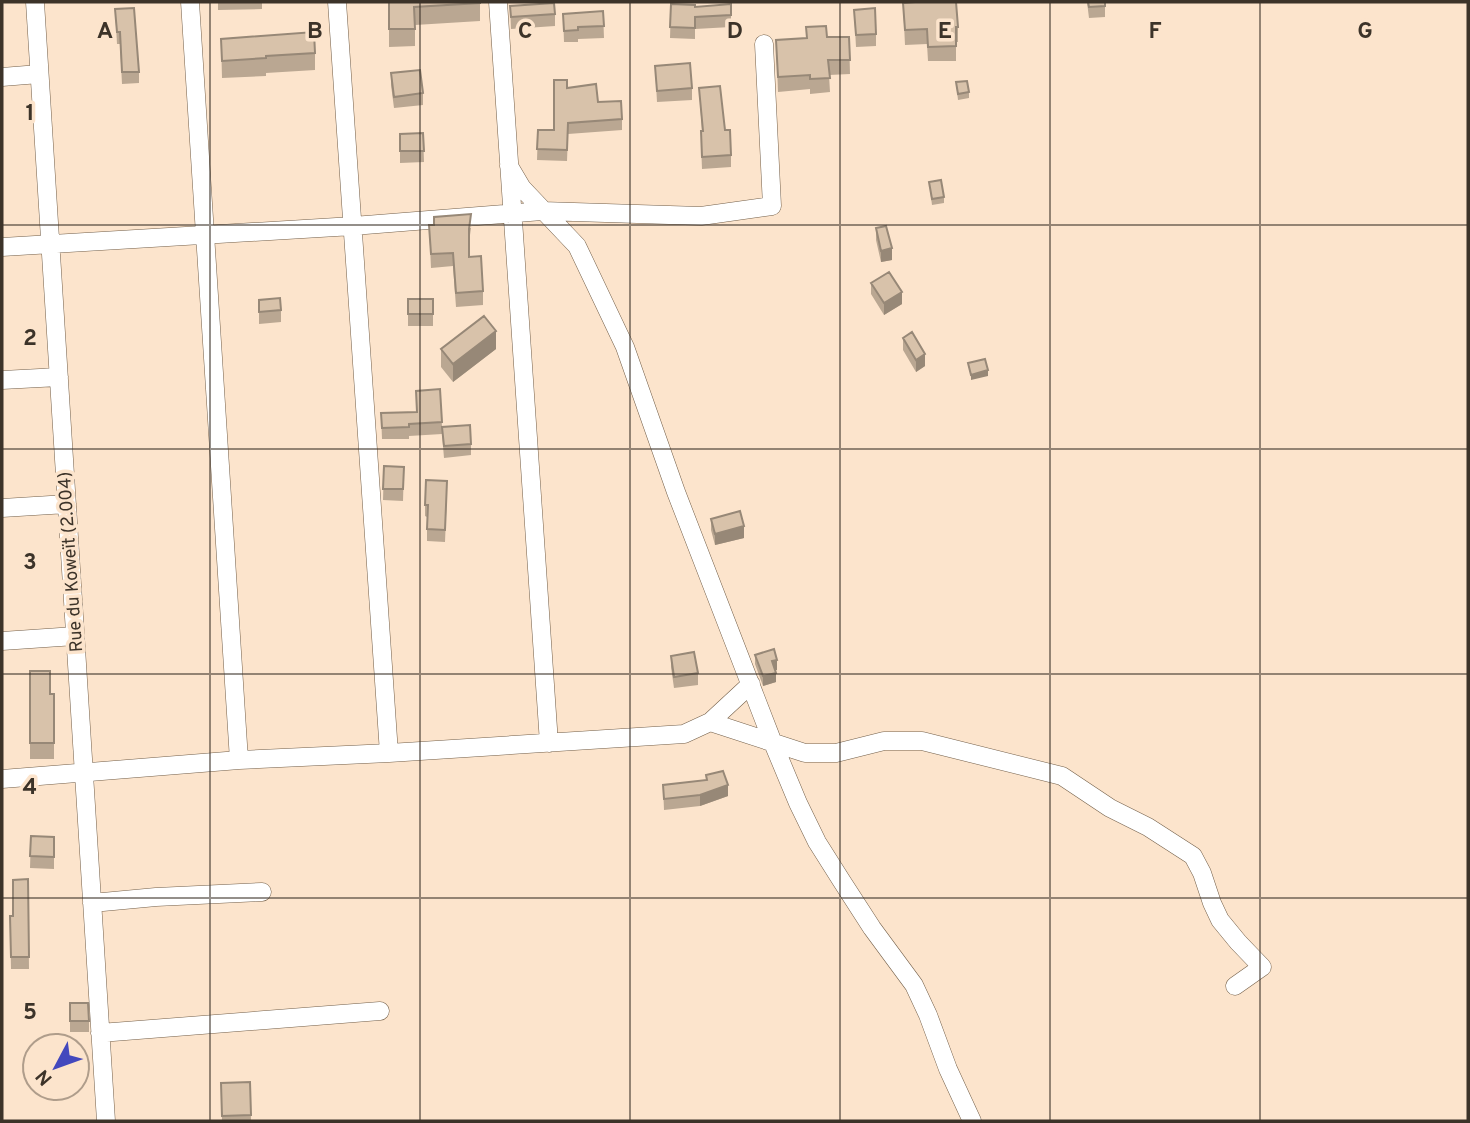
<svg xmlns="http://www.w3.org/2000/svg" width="1470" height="1123" font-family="Overpass,sans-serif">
<rect width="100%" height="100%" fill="#fce4cc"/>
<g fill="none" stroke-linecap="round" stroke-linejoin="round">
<defs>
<path id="minor" d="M 35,2 L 106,1121
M 190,2 L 239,760
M 337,2 L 389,753
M 498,2 L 549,743
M 2,77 L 39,74
M 509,166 L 522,188 L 577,246 L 625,347 L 676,492 L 773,743 L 798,803 L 817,842 L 841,880 L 872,928 L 914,985 L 928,1015 L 948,1069 L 972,1121
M 2,247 L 353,226 L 542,211 L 701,216 L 772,206 L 764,44
M 2,380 L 59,377
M 2,508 L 67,504
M 2,641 L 75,636
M 710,722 L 805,753 L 836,753 L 884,741 L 922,741 L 1062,776 L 1110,808 L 1148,827 L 1193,856 L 1202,873 L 1212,903 L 1220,920 L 1238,942 L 1262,967 L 1235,986
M 2,779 L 239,760 L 389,753 L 684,734 L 710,722 L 751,684
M 92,903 L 156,897 L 262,892
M 100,1033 L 380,1011"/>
</defs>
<use href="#minor" stroke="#735f49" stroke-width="19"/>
<use href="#minor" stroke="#fff" stroke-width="18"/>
</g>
<path fill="#baa792" d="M 218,2 L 262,2 L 262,9 L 218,10 Z
M 389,2 L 480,2 L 480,21 L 415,25 L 415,46 L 389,47 Z
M 1087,2 L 1105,2 L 1105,17 L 1089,18 Z
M 903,3 L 958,27 L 958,42 L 956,42 L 956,61 L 928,61 L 927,44 L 905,45 Z
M 671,4 L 695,7 L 731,4 L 731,27 L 695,29 L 695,39 L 670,38 Z
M 510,6 L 555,14 L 555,26 L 511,29 Z
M 115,9 L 139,72 L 139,83 L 122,84 L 120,44 L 117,44 Z
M 854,10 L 876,34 L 876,46 L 856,47 Z
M 603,11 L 604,38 L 578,39 L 578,42 L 564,42 L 563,14 Z
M 806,27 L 827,37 L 849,37 L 850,74 L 829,75 L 830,92 L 810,94 L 810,89 L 778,92 L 776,40 L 806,38 Z
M 221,39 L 315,53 L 315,70 L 266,73 L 266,76 L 222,78 Z
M 655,66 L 692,88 L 692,100 L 657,102 Z
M 391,73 L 423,93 L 423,105 L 394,108 L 391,85 Z
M 956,82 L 969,92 L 969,98 L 958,100 Z
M 567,88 L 598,102 L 622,119 L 622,130 L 568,134 L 567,161 L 537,160 L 538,130 L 554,130 Z
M 699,88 L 725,130 L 731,155 L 731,167 L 702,169 L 701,143 L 701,131 L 702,131 Z
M 423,133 L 424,162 L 400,163 L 400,134 Z
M 929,182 L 944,197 L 944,203 L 932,205 Z
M 429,225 L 471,228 L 469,242 L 469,257 L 483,291 L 483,305 L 456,307 L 453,266 L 431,268 Z
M 876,228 L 892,260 L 881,262 L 876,240 Z
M 871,283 L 902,304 L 884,315 L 871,294 Z
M 408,299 L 433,299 L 433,326 L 408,326 Z
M 259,300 L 281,310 L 281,322 L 259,324 Z
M 903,338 L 925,366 L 916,372 L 903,350 Z
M 441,349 L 496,349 L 453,382 L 441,367 Z
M 440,389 L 442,427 L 471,444 L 471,455 L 444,458 L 442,434 L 409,436 L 409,439 L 382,439 L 381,413 L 416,412 L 416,391 Z
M 384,466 L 404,467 L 403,501 L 383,500 Z
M 447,493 L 445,542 L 427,541 L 427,517 L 425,516 L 425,505 Z
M 711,519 L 744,538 L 715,545 L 711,530 Z
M 755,655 L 777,670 L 775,670 L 776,682 L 763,686 L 755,664 Z
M 671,656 L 698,673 L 698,685 L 674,688 L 671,667 Z
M 30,671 L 50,694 L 54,694 L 54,759 L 30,759 Z
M 706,775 L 728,796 L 700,806 L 664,810 L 663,785 L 706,780 Z
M 31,836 L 54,837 L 54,869 L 30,868 Z
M 28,879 L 29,969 L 11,969 L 10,916 L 13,916 Z
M 70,1003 L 89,1021 L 89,1032 L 70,1032 Z
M 250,1082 L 251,1121 L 222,1121 L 221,1083 Z"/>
<path fill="#978877" d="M 892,248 L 892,260 L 881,262 L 881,251 Z
M 902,292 L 902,304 L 884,315 L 884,303 Z
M 496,331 L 496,349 L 453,382 L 453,364 Z
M 925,354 L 925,366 L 916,372 L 916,360 Z
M 988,370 L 988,376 L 971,380 L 971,375 Z
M 744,526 L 744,538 L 715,545 L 715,534 Z
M 777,660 L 777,670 L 772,671 L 772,661 Z
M 776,673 L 776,682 L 763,686 L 763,676 Z
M 728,785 L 728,796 L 700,806 L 700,795 Z"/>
<path fill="#d8c2aa" stroke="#978877" stroke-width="2" d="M 389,2 L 480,2 L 480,3 L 414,7 L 415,29 L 389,29 Z
M 915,2 L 956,2 L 958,27 L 956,27 L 956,46 L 928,47 L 927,29 L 905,30 L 903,3 Z
M 1088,2 L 1105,2 L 1105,6 L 1089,7 Z
M 554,3 L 555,14 L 511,17 L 510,6 Z
M 671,4 L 695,5 L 695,7 L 731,4 L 731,15 L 695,17 L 695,28 L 670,27 Z
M 134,8 L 139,72 L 122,72 L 120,32 L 117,32 L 115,9 Z
M 875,8 L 876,34 L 856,35 L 854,10 Z
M 603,11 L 604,26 L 578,27 L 578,30 L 564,31 L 563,14 Z
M 826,26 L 827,37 L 849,37 L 850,60 L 828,60 L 830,78 L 810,79 L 810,75 L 778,77 L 776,40 L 807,38 L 806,27 Z
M 314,32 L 315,53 L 266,56 L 266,58 L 222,61 L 221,39 Z
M 690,63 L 692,88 L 657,91 L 655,66 Z
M 420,70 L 423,93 L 394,97 L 391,73 Z
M 554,80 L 567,80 L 567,88 L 596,84 L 598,102 L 621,101 L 622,119 L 568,123 L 567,150 L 537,149 L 538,130 L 554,130 Z
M 967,81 L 969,92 L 958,94 L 956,82 Z
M 720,86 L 725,130 L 730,130 L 731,155 L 702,157 L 701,131 L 703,131 L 699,88 Z
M 423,133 L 424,151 L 400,151 L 400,134 Z
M 941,180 L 944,197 L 932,199 L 929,182 Z
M 471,214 L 469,229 L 469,257 L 481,256 L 483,291 L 456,293 L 453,253 L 431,254 L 429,225 L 434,225 L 434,217 Z
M 886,226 L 892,248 L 881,251 L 876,228 Z
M 889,272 L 902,292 L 884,303 L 871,283 Z
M 280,298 L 281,310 L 259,312 L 259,300 Z
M 408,299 L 433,299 L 433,314 L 408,314 Z
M 484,316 L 496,331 L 453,364 L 441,349 Z
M 912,332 L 925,354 L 916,360 L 903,338 Z
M 985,359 L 988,370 L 971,375 L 968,363 Z
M 440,389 L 442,422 L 409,424 L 409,427 L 382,428 L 381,413 L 417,412 L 416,391 Z
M 470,425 L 471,444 L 444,446 L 442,427 Z
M 384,466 L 404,467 L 403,489 L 383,489 Z
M 426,480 L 447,481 L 445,530 L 427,529 L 428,505 L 425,505 Z
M 740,511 L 744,526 L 715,534 L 711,519 Z
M 774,649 L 777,660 L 772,661 L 776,673 L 763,676 L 755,655 Z
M 694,652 L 698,673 L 674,677 L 671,656 Z
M 30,671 L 50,671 L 50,694 L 54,694 L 54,743 L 30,743 Z
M 723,771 L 728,785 L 700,795 L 664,799 L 663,785 L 707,780 L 706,775 Z
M 31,836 L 54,837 L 54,857 L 30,856 Z
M 28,879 L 29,957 L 11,957 L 10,916 L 13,916 L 13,880 Z
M 70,1003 L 88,1003 L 89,1021 L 70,1021 Z
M 250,1082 L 251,1115 L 222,1116 L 221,1083 Z"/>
<path fill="none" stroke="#3c3329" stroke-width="2" stroke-opacity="0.55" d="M 210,2 L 210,1121M 420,2 L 420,1121M 630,2 L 630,1121M 840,2 L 840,1121M 1050,2 L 1050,1121M 1260,2 L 1260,1121M 2,225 L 1468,225M 2,449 L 1468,449M 2,674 L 1468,674M 2,898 L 1468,898"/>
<g text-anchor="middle" stroke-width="7" stroke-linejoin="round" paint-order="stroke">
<g font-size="18" fill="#3c3329" stroke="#fce4cc">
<text transform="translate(70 562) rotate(-94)" y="6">Rue du Koweït (2.004)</text>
</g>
</g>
<g font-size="23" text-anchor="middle" font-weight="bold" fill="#3c3329" stroke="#fce4cc" stroke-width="7" stroke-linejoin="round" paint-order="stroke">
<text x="105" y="38">A</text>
<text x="315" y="38">B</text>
<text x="525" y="38">C</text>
<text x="735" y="38">D</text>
<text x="945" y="38">E</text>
<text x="1155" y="38">F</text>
<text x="1365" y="38">G</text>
<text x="30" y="120">1</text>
<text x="30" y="345">2</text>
<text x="30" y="569">3</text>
<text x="30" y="794">4</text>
<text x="30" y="1019">5</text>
</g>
<rect width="1470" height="1123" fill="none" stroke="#3c3329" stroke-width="7"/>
<g transform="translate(56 1067) rotate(229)"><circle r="33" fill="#fce4cc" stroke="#af9d8b" stroke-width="2"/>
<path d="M0-5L12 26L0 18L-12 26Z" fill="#4348bd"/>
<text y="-10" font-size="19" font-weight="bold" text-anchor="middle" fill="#3c3329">N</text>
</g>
</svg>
